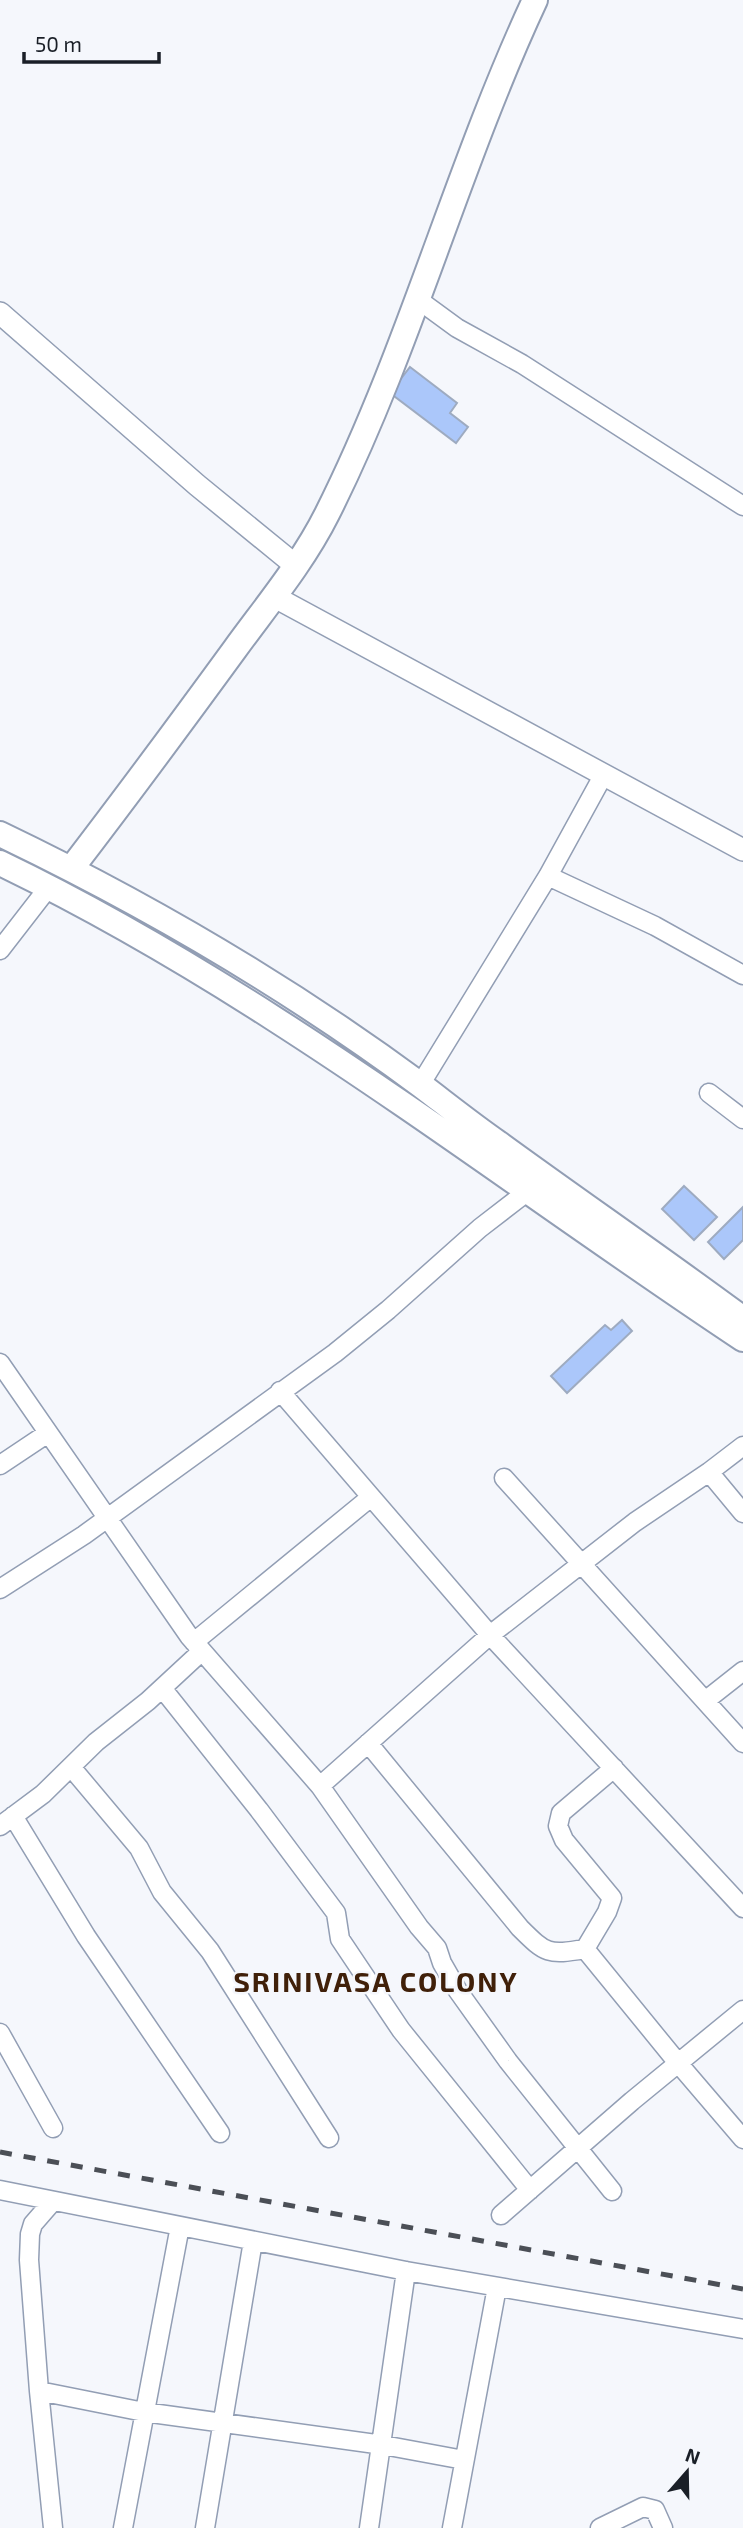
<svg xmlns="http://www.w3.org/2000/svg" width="743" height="2528" font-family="'Exo 2',sans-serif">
<rect width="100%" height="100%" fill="#f5f7fc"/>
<path fill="#abc7fa" stroke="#9eabc0" stroke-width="2" d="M 410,367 L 457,403 L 450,413 L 468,427 L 456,443 L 390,393 Z
M 684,1186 L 717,1217 L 694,1240 L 662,1209 Z
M 743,1207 L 743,1240 L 724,1259 L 708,1242 Z
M 622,1320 L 632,1331 L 567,1393 L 551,1376 L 605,1325 L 611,1330 Z"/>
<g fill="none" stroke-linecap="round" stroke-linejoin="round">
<defs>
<path id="minor" d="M 416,298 L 457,328 L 522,364 L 743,506
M 548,876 L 655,926 L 743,975
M 0,950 L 48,888
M 420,1085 L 548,876 L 604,774
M 709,1093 L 743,1119
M 0,1363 L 189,1636 L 320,1786 L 419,1927 L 437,1948 L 442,1963 L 458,1991 L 508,2061 L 612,2191
M 280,1391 L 490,1635 L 743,1908
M 0,1465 L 48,1433
M 709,1472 L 743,1513
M 504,1478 L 743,1743
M 0,1589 L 84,1535 L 335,1353 L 388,1310 L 480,1228 L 528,1191
M 194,1642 L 371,1497
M 162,1688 L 259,1810 L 336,1913 L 340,1939 L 401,2030 L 530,2190
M 705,1701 L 743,1671
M 368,1743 L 520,1928 C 546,1954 548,1955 585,1949 L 607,1912 L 612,1898 L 564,1840 L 558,1826 L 561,1813 L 614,1768
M 71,1767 L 139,1848 L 162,1892 L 210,1951 L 329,2138
M 320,1786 L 490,1635 L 635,1522 L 709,1472 L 743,1446
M 13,1816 L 86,1936 L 220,2133
M 0,1826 L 43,1794 L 96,1742 L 148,1701 L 202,1651
M 585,1949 L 678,2063 L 743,2139
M 0,2033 L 53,2128
M 0,2190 L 406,2271 L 743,2329
M 53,2201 L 33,2224 L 30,2234 L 29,2260 L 39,2391 L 53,2528
M 501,2215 L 632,2101 L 743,2010
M 39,2391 L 144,2412 L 383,2445 L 464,2460
M 123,2528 L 180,2226
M 205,2528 L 253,2241
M 369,2528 L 406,2271
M 452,2528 L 497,2287
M 600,2528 L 643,2507 L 655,2510 L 663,2528"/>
<path id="tertiary" d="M 0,313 L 197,485 L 295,565
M 273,596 L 743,850"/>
<path id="secondary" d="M 0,834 C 146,904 291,989 422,1086 C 447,1105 472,1125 498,1143 C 579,1202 662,1259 743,1319
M 0,863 C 266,991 498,1177 743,1339
M 71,869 C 127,796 181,723 235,649 C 267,605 303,562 327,514 C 410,349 457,167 535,0"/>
</defs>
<use href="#minor" stroke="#929eb4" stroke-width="21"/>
<use href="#tertiary" stroke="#929eb4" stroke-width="24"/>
<use href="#secondary" stroke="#929eb4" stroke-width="28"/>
<use href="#minor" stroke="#fff" stroke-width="18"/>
<use href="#tertiary" stroke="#fff" stroke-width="21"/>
<use href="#secondary" stroke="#fff" stroke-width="24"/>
<path stroke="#4b4f56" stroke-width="5" stroke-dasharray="12 12" stroke-linecap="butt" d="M 0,2152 L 743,2289"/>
</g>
<g text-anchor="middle" stroke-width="5" stroke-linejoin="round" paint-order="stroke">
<g font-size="28" font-weight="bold" letter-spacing="2" fill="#402009" stroke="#f5f7fc">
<text x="376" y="1992">SRINIVASA COLONY</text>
</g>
</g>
<g transform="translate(687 2472) rotate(20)" stroke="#f5f7fc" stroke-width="5" paint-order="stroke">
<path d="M0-5L12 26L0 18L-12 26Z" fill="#1a1f27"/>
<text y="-10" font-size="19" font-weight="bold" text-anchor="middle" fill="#1a1f27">N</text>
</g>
<path d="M24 52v10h135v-10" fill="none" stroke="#1a1f27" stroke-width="3.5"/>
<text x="35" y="52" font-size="21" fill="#1a1f27" stroke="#f5f7fc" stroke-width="5" paint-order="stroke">50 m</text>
</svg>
